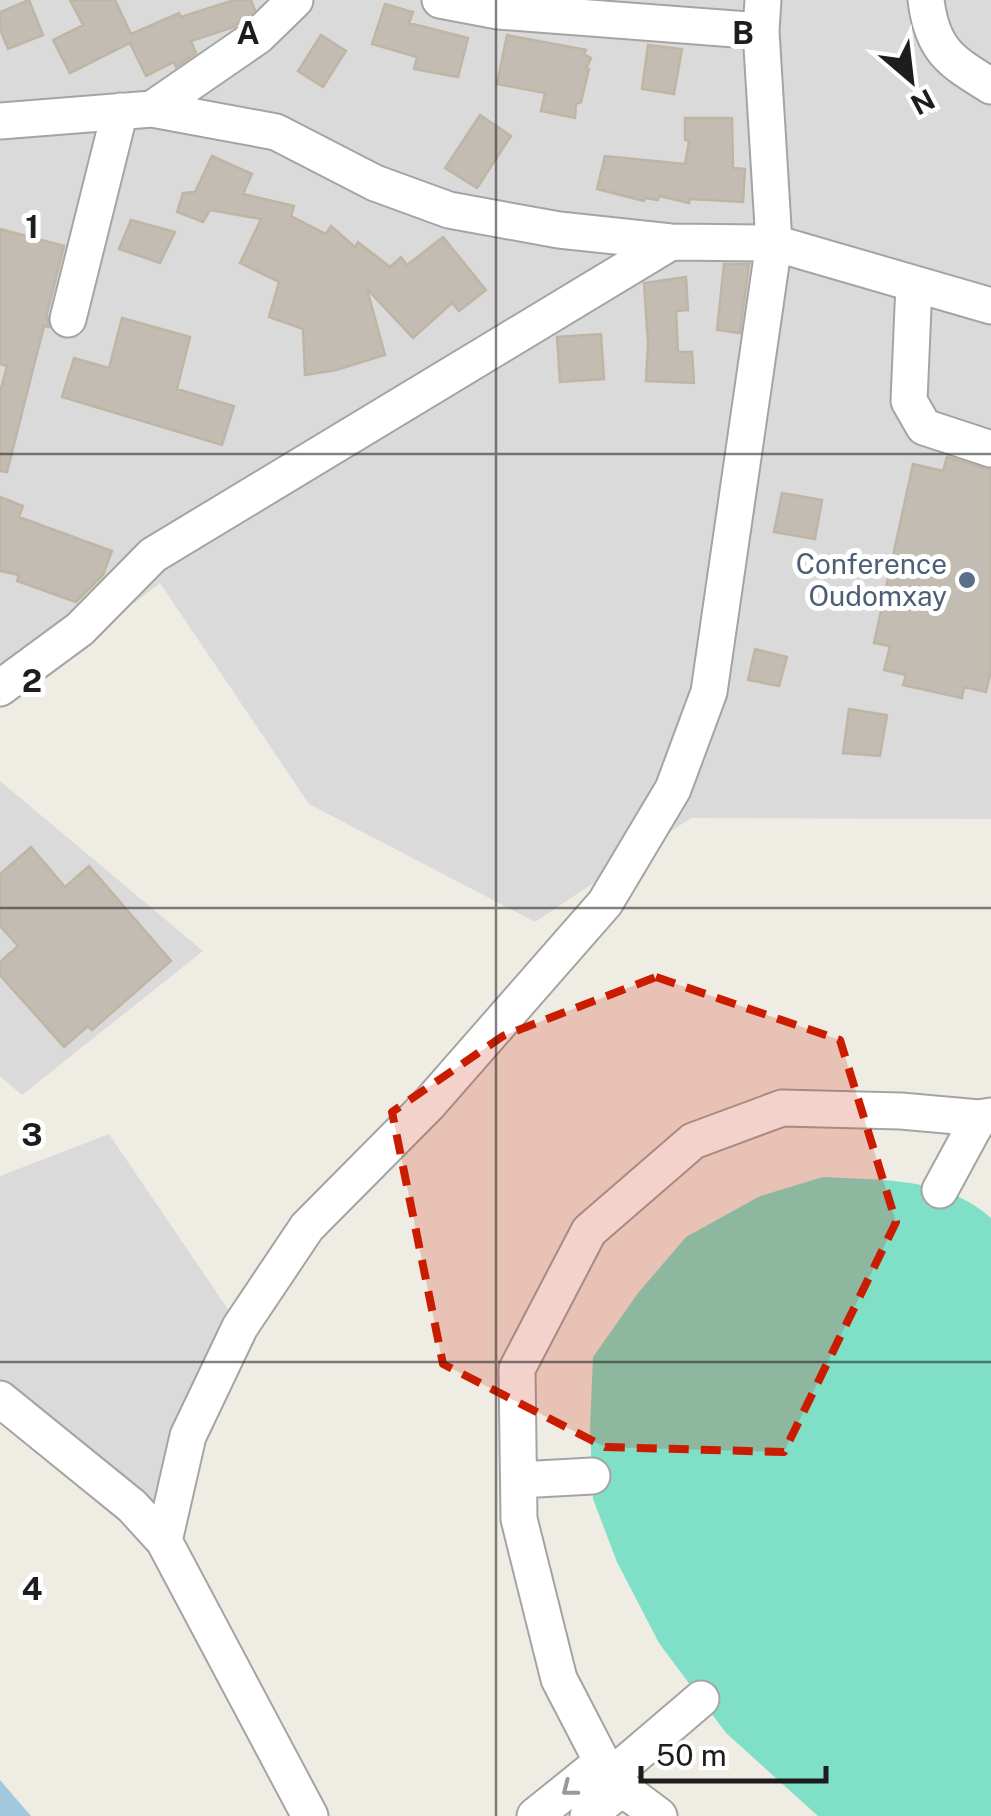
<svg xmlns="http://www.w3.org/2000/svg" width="991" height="1816" font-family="'Public Sans',sans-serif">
<rect width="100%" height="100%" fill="#efece3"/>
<path fill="#dbdada" d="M 0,0 L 991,0 L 991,819 L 691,818 L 535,922 L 309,804 L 160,583 L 0,707 Z
M 0,781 L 203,951 L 22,1095 L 0,1076 Z
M 109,1134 L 240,1327 L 164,1541 L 0,1399 L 0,1176 Z"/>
<path fill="#7fdfc7" d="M 823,1177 C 880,1180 946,1177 991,1218 L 991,1816 L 818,1816 L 726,1733 L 659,1643 L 617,1562 L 593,1499 L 590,1428 L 593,1357 L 638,1293 L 686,1237 L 760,1196 Z"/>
<path fill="#a2c8dd" d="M 0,1780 L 31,1816 L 0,1816 Z"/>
<path fill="#c3bcb2" stroke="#c0b5a5" stroke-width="2.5" d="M 29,0 L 43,35 L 8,49 L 0,29 L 0,12 Z
M 70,0 L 115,0 L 131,34 L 179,13 L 181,17 L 234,0 L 251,0 L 255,10 L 234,27 L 191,41 L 196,53 L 176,67 L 174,62 L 146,76 L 130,43 L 70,73 L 53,40 L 83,25 Z
M 385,4 L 413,12 L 409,23 L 468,38 L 458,77 L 414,69 L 417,57 L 372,44 Z
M 321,35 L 346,51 L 323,87 L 298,71 Z
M 507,35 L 586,50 L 584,54 L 591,58 L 586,69 L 589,69 L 581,102 L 576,104 L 575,118 L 541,111 L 545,93 L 497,84 Z
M 648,45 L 682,49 L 674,94 L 642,89 Z
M 480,115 L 511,136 L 477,188 L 445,168 Z
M 685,118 L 732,118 L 733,168 L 745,169 L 743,202 L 690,199 L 689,203 L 659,196 L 658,200 L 645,198 L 644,201 L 597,189 L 605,156 L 685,164 L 689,141 L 685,140 Z
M 212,156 L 252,174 L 243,194 L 294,206 L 291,216 L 326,234 L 331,226 L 355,247 L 358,242 L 390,267 L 401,257 L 407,265 L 443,237 L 486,290 L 459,311 L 452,303 L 413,338 L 367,289 L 385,355 L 336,370 L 305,375 L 303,329 L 269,317 L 279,282 L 240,263 L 261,219 L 210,210 L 203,222 L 177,212 L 183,193 L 195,192 Z
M 131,220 L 175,232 L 160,263 L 119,249 Z
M 0,229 L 64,246 L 47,314 L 49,327 L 44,326 L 7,472 L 0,471 L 0,392 L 7,366 L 0,364 Z
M 724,264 L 749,264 L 740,333 L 717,330 Z
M 686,277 L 688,310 L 676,311 L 678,352 L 692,352 L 694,383 L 646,381 L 648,343 L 644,283 Z
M 122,318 L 190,337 L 177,389 L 234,406 L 222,445 L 62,397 L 74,358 L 109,368 Z
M 601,334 L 604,379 L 560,382 L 557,337 Z
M 947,457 L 991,470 L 991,670 L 986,692 L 964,687 L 962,698 L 903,685 L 906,675 L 884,670 L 890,646 L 874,643 L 913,464 L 943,471 Z
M 782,493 L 822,500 L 815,539 L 774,532 Z
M 0,497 L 23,506 L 19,517 L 112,551 L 103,575 L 76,602 L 17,581 L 19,575 L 0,571 Z
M 755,649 L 787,657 L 779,686 L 748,680 Z
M 849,709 L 887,715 L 880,756 L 843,753 Z
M 31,847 L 65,887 L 89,866 L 171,961 L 92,1030 L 88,1026 L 64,1047 L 0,975 L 0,962 L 18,946 L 0,926 L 0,874 Z"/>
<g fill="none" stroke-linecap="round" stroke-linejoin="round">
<defs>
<path id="minor" d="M 440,0 L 498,11 L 761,31
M 763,0 L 761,31 L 774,243 L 991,306
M 926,0 C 932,50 950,61 991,86
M 152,109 L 258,36 L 295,0
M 0,121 L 152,109 L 276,132 L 375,183 L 449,210 L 559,230 L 671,242 L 774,243 L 709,692 L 673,789 L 605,903 L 429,1104 L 307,1227 L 240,1327 L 188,1436 L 164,1541
M 914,284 L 909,401 L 924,427 L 991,449
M 68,319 L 120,111
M 0,688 L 80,629 L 153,555 L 671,242
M 940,1190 L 979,1118
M 0,1399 L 132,1506 L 164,1541 L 310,1816
M 519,1480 L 592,1476
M 612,1775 L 701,1699
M 535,1816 L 602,1762
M 588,1816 L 622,1788
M 659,1816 L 622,1788 L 602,1762 L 559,1679 L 519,1519 L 517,1369 L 589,1231 L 693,1141 L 782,1108 L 901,1111 L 979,1118 L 991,1116"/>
</defs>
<use href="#minor" stroke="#a4a4a4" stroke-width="39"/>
<use href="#minor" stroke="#fff" stroke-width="35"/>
</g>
<defs><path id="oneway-chevron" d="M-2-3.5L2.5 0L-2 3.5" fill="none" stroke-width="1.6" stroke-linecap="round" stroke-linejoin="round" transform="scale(2.5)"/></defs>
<use stroke="#999" href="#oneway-chevron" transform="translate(569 1789) rotate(142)"/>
<path fill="#ca1c00" fill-opacity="0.2" stroke="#ca1c00" stroke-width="8" stroke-dasharray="20 12" stroke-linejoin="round" d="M 656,977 L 840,1040 L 896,1222 L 784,1452 L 605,1447 L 443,1364 L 392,1112 L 503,1036 Z"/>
<path fill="none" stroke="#1d1d1d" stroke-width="2.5" stroke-opacity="0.55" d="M 496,0 L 496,1816M 0,454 L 991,454M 0,908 L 991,908M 0,1362 L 991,1362"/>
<circle fill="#5c6f8a" stroke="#fff" stroke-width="4" cx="967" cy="580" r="10"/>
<g text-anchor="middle" stroke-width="10" stroke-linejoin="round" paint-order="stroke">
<g font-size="28" fill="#4e5e75" stroke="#fff" text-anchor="end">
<text x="947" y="574">Conference<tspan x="947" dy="32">Oudomxay</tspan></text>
</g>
</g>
<g font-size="32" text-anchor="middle" font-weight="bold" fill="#1d1d1d" stroke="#fff" stroke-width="10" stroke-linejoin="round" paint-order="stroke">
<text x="248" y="44">A</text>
<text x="743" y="44">B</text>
<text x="32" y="238">1</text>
<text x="32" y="692">2</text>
<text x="32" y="1146">3</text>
<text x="32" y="1600">4</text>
</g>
<g transform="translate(911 80) rotate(152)" stroke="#ffffff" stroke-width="8" paint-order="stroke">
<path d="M0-8L18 38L0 25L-18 38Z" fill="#1d1d1d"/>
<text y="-15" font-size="28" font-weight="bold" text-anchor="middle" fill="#1d1d1d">N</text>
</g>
<path d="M641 1766v15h185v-15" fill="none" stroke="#1d1d1d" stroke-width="5"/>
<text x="656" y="1766" font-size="30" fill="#1d1d1d" stroke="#ffffff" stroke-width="8" paint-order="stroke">50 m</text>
</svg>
